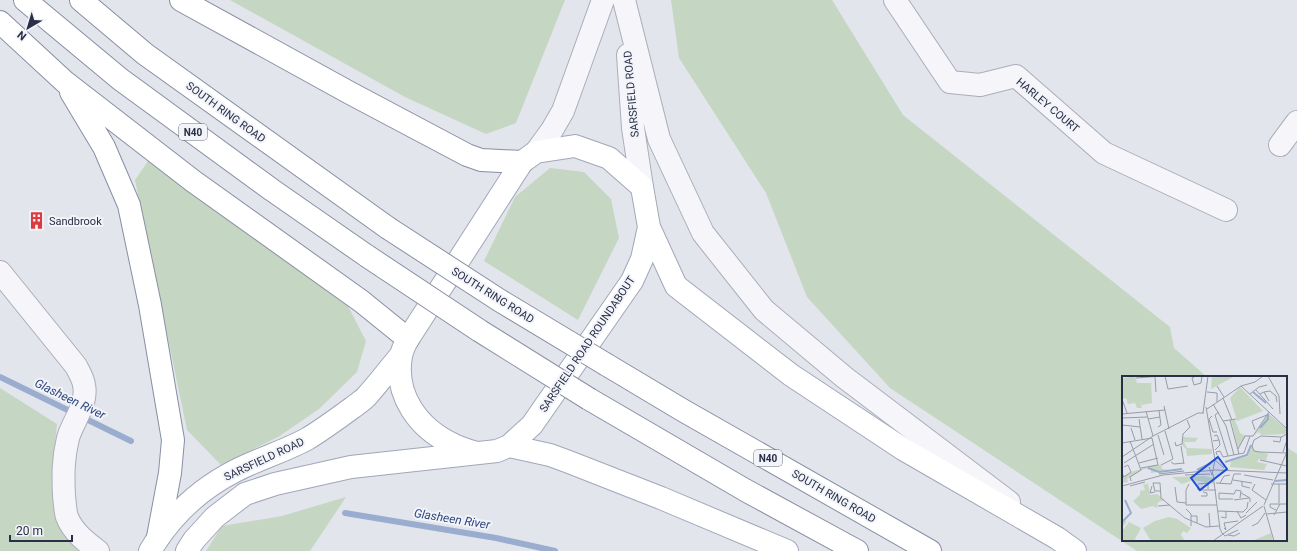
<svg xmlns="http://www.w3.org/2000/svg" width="1297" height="551" font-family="Roboto,sans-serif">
<rect width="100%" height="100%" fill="#e2e5ec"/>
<path fill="#c5d7c2" d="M 230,0 L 565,0 L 516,123 L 486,134 L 405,97 Z
M 671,0 L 832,0 L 903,115 L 1170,327 L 1174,348 L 1207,377 L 1123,377 L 1123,540 L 1286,540 L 1286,447 L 1297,454 L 1297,551 L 1137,551 L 890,388 L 807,297 L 766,193 L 679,58 Z
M 148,161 L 348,306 L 366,341 L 357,372 L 319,409 L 278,437 L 221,465 L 187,430 L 135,180 Z
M 550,168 L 584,172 L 611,199 L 619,238 L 578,320 L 484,261 L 515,197 Z
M 0,388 L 57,424 L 54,453 L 53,478 L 58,522 L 64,535 L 79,551 L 0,551 Z
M 346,497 L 310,551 L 206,551 L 222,526 L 282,516 Z"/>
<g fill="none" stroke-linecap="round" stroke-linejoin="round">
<path stroke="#9aadcf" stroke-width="6" d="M 0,377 L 131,441
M 345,513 L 496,538 L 555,551"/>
<defs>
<path id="minor" d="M 624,0 L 659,139 L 703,233 L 764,310 L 844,377 L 1009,502
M 895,0 L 950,82 L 980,85 L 1016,76 L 1104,153 L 1226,210
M 628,55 L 633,128 L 642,187
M 1280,145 L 1297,122
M 536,152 L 552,130 L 563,111 L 603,0
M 0,272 L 76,366 C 79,372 83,378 84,385 C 88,404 73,421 68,438 C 63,459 63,474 64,496 C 65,503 65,511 67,517 C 73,532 86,542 98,551"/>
<path id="major" d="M 649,227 L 676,286 L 791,375 L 903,449 L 1057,538 L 1075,551
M 509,446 L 550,455 L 569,462 L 661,498 L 787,551
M 150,551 C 170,517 200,489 235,471 C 258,459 283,452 307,439 C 322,430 337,419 352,408 C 356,405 362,401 366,397 C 378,384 389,369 401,355
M 187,551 L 194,540 L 215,517 L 245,494 L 275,484 L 351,467 L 497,451 L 509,446 L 532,425 L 632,281 L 642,259 L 649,227 L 642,187 L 609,158 L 575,146 L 536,152 L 522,162 L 408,339 C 405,344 402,351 401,356 C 394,396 419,429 454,445 C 461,448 469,451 477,453"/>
<path id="highway" d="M 25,0 L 120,79 L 272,190 L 367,256
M 81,0 L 145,54 L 388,228
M 181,0 L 350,93 L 467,155 L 481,160 L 522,162
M 0,22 L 65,82 L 193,181 L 361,301 L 408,339
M 71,92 L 104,147 L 129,205 L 150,305 L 173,440 L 170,473 L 158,537
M 607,365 L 684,411 L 930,551
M 589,399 L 745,490 L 857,551"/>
</defs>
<use href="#minor" stroke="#aaaeba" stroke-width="24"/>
<use href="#major" stroke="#a0a7b9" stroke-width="24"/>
<use href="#highway" stroke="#888fa4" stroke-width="24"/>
<use href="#minor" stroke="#f6f6fa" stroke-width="22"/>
<use href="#major" stroke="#fff" stroke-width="22"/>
<use href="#highway" stroke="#fff" stroke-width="22"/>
<defs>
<path id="highway-bridge" d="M 388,228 L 499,300 L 607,365
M 367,256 L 480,331 L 589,399"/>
</defs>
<use href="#highway-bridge" stroke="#888fa4" stroke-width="24" stroke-linecap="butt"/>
<use href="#highway-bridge" stroke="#fff" stroke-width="22"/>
</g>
<defs>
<symbol id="building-bare" viewBox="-9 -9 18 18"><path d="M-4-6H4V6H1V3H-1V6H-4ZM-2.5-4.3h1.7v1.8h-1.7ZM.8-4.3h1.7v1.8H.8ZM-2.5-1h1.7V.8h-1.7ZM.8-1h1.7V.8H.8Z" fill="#dc3c3f" stroke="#f2f4f9" stroke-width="2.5" paint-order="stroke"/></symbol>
</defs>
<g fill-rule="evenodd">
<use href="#building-bare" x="24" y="208" width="25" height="25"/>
</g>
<g text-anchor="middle" stroke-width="4" stroke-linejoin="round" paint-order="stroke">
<g fill="#f2f4f9" stroke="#656a7c" stroke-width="1">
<rect x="179" y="124" width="28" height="16" rx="3"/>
<rect x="754" y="450" width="28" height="16" rx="3"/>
</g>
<g font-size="10" font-weight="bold" fill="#282f46">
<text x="193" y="136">N40</text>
<text x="768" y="462">N40</text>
</g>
<g font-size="11" fill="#282f46" stroke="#f2f4f9">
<text transform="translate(631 94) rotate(-95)" y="4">SARSFIELD ROAD</text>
<text transform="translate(1048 105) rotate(40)" y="4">HARLEY COURT</text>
<text transform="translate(226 112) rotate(36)" y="4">SOUTH RING ROAD</text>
<text transform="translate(493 295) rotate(32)" y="4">SOUTH RING ROAD</text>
<text transform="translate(587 344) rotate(-56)" y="4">SARSFIELD ROAD ROUNDABOUT</text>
<text transform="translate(264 459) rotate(-25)" y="4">SARSFIELD ROAD</text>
<text transform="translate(834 496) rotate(30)" y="4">SOUTH RING ROAD</text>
</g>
<g font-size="11" fill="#282f46" stroke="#f2f4f9" text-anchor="start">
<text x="49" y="225">Sandbrook</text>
</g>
<g font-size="12" font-style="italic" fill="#2e477e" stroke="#f2f4f9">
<text transform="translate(70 399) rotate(26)" y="4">Glasheen River</text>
<text transform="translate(452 519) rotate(9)" y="4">Glasheen River</text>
</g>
</g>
<g transform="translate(1122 376)">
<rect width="165" height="165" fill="#e2e5ec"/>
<path d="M 13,0 L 15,7 L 29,7 L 29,2 L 30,27 L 20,29 L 18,23 L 20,32 L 15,32 L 13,27 L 6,28 L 4,22 L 0,23 L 0,2 ZM 90,0 L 113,0 L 89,13 ZM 118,11 L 141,35 L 115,45 L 108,22 ZM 146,37 L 165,54 L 163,58 L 140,59 L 136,56 L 132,60 ZM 109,44 L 113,44 L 118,57 L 124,60 L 116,72 ZM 61,61 L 76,62 L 73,66 L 62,66 L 65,72 L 90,73 L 90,78 L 65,80 L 64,73 L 60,69 ZM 130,67 L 131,74 L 146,78 L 144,85 L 137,83 L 135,86 L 145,88 L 142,94 L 108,91 L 109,85 L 126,80 ZM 32,89 L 39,89 L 40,93 L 47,94 L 29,97 L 29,92 L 22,93 L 5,103 L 6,106 L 0,107 L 0,101 L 9,96 ZM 83,100 L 90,102 L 93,108 L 71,104 L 60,108 L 50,101 ZM 26,107 L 28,119 L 35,118 L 43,124 L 36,126 L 35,132 L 31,130 L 19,133 L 11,125 L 6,129 L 18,119 L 18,115 L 23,114 L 21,108 L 26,109 L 24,108 ZM 47,141 L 55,143 L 69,152 L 65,157 L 61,155 L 59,159 L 63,165 L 29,165 L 21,152 L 33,145 ZM 0,144 L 5,145 L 0,152 L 2,153 L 7,146 L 19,152 L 12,165 L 0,165 ZM 149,157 L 151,165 L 130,165 Z" fill="#c5d7c2"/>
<path fill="none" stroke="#9aadcf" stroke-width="2" d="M 131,16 L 144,27M 138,52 L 146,43 L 146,38M 103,86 L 125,79 L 129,69M 26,92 L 37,96 L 60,93M 75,94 L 89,87M 153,105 L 165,104M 0,146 L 9,137 L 3,124"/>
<path fill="none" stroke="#989caa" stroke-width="1" d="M 43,0 L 46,13 L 66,10M 74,0 L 70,2 L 72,9 L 79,7 L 80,0M 146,0 L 157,20 L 158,38M 33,1 L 34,16M 14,2 L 39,0M 95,10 L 102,21M 119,10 L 165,53M 134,14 L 151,33M 85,16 L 95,17 L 95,26M 142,16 L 148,15 L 154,20 L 155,26M 128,18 L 137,11 L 145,9M 138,18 L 142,16 L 147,25M 101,22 L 110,44M 0,23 L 5,37M 91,28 L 104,50 L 112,79M 42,30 L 47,53M 84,31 L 93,84 L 90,99 L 87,91M 85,33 L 119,10 L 133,6 L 141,0M 24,35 L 31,60M 97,36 L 93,39 L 106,80M 81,37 L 86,0M 0,38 L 43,34M 90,40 L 87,43 L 91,56 L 95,56M 0,42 L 25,41M 17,43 L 20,63M 26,43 L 38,41M 108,44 L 117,78M 101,45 L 114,43M 0,49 L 18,51M 36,51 L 39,49 L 37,35M 9,52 L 13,64M 133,54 L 130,45 L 145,39M 36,59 L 42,79M 8,65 L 19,94 L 8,101 L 9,105M 91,65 L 97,64 L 95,59 L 92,60M 151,65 L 158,66 L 159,61M 53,66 L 54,70 L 60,68 L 61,58 L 68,51 L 65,44M 0,67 L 30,62 L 36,89M 59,70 L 62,88M 116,73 L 123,60 L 131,60 L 147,36M 93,74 L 98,69 L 97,64M 161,76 L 165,64M 164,77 L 138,76 L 132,75 L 130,70 L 132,64 L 139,60 L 159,61 L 165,58M 95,79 L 94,76 L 98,75 L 101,81 L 122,77 L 128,60M 0,81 L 31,60 L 76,37 L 82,37M 93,84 L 102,92M 138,84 L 165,90M 49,86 L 52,88 L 62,87M 2,87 L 32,68M 17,87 L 36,82M 39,89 L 51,83 L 43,55M 19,92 L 36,89M 0,97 L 2,101 L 9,96 L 6,89 L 2,91M 37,98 L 62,95M 91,98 L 98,153 L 100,157M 63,99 L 88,98M 122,99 L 151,104M 111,104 L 130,107M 120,105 L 120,110 L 128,112M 94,107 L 109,108 L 112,98 L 119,98M 98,107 L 102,100 L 108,99M 67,108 L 64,114 L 64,129 L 95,129M 76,108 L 86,107 L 86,113M 133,108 L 130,114 L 144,124M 149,108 L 165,108M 157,108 L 157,127M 0,110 L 41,99 L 93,94 L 165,97M 8,110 L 23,106M 30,110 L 28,117 L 33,116M 76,110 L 76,114 L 94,114M 53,111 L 55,126 L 64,127M 38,115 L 33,115 L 31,107 L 38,107 L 39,122 L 63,142 L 84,151 L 97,150M 97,117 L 97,123 L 111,123M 97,117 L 112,118M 119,117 L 128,122 L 128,126M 112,118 L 114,114 L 119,115 L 118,122M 79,120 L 85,120 L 85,117 L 81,116M 112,124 L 127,122M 142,129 L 165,76M 36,130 L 48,129M 142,130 L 152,165M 64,133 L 69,138 L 69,150M 154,134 L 148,131 L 148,128 L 165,128M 96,135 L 121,136 L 125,132 L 126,126M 115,135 L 119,142 L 124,139M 87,137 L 88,151M 124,137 L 135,126M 145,138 L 165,136M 152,139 L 158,128M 69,140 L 75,140 L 75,147M 99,141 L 104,142 L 104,135M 130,150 L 136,147 L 143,137M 102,152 L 104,154 L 102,147 L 116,145M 100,157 L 103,160 L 116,154M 106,159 L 112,160 L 118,157M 91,165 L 141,130"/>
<path fill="#1d4ed8" fill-opacity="0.15" stroke="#1d4ed8" stroke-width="2" d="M 96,81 L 105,93 L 78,114 L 69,102 Z"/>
<rect width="165" height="165" fill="none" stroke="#282f46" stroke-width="2"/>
</g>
<g transform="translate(28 28) rotate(218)" stroke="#f2f4f9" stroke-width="3" paint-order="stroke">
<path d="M0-3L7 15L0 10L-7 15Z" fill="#282f46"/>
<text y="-6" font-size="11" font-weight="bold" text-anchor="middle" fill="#282f46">N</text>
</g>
<path d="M10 535v6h62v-6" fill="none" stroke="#282f46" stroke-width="2"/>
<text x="16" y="535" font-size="12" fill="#282f46" stroke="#f2f4f9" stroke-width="3" paint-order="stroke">20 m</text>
</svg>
